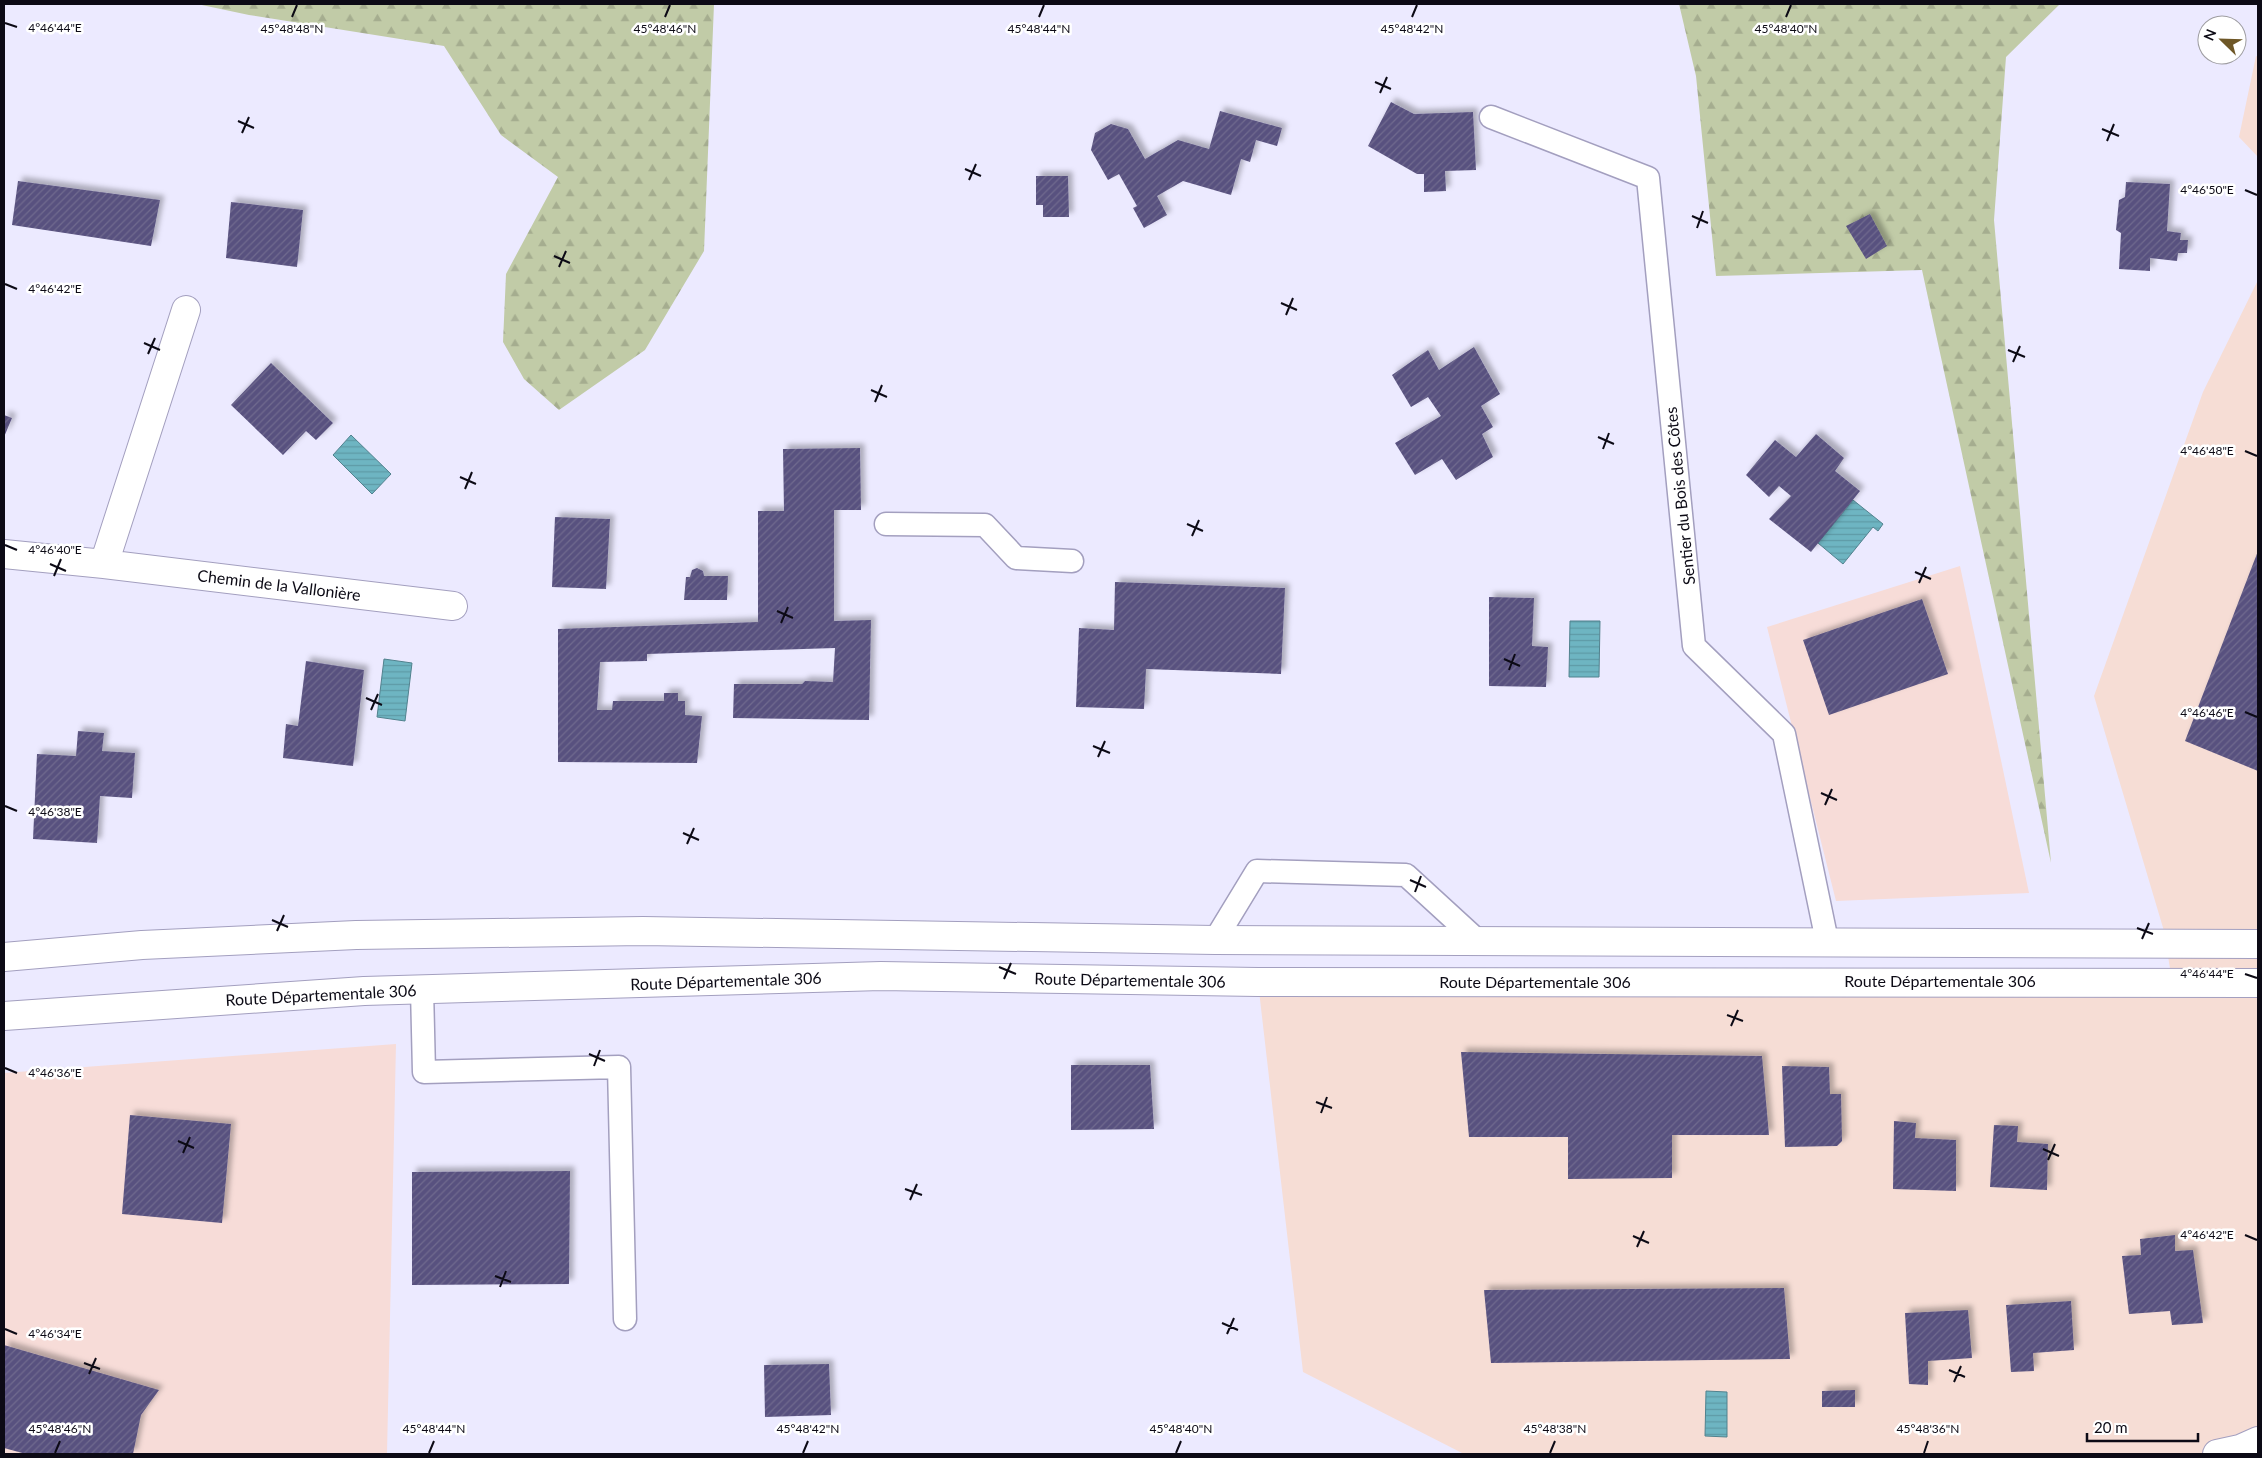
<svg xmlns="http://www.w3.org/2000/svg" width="2262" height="1458" font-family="Lato,sans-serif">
<defs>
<pattern id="forest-firs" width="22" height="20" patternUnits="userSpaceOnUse" patternTransform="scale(1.25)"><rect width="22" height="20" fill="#c1cba7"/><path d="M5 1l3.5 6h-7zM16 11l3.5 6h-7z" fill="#a5ad8f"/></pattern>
<pattern id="water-rules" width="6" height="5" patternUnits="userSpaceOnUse" patternTransform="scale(1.25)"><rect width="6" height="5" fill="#6eb5c2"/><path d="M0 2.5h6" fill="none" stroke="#5e9aa6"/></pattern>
<pattern id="building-hatch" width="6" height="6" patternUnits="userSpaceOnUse" patternTransform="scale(1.25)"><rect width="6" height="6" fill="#58517f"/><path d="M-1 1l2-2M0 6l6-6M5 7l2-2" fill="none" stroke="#706a8e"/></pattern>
<filter id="shadow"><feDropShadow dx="4.5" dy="-4.5" stdDeviation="2.5" flood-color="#0004"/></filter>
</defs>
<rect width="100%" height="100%" fill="#eceaff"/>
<path fill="#f7dcd8" d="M 1960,566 L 2029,893 L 1836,901 L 1767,627 Z
M 396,1044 L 387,1454 L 4,1454 L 4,1073 Z"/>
<path fill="#f6ddd5" d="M 2256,56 L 2258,57 L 2258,157 L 2239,137 Z
M 2258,280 L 2258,1454 L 1464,1454 L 1303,1372 L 1258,982 L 2172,981 L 2164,931 L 2094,696 L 2203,392 Z"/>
<path fill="url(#forest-firs)" d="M 197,4 L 714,4 L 704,251 L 645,350 L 559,410 L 524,379 L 503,342 L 506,274 L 558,177 L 501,135 L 444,46 L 249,15 Z
M 1679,4 L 2060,4 L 2006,57 L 1994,220 L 2051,863 L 1922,270 L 1716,276 L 1696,76 Z"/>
<path fill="url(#water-rules)" stroke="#51828e" d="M 351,435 L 391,474 L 372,494 L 333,455 Z
M 1853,500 L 1883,524 L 1878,531 L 1873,527 L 1843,564 L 1818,543 Z
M 1570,621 L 1600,621 L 1599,677 L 1569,677 Z
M 384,659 L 412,663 L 405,721 L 377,717 Z
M 1706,1391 L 1727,1392 L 1727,1437 L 1705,1436 Z"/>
<path fill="url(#building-hatch)" filter="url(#shadow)" d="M 1391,102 L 1414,114 L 1473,112 L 1476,170 L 1445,171 L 1446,191 L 1424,192 L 1424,174 L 1417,174 L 1368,146 Z
M 1220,111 L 1282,128 L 1277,146 L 1256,140 L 1250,162 L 1241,159 L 1231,195 L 1183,181 L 1157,196 L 1167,215 L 1144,228 L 1133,208 L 1137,206 L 1119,174 L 1108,180 L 1091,150 L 1095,133 L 1111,124 L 1128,129 L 1145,159 L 1178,140 L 1209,149 Z
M 1036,176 L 1068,176 L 1069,217 L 1043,217 L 1043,205 L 1036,205 Z
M 18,181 L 160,200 L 151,246 L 12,225 Z
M 2126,182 L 2170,184 L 2167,231 L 2181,233 L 2180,240 L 2188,240 L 2187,253 L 2178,253 L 2177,261 L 2150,258 L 2150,271 L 2119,269 L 2121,233 L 2116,230 L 2119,200 L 2125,197 Z
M 231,202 L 303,210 L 297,267 L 226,258 Z
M 1870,214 L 1887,246 L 1866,259 L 1846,226 Z
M 1474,347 L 1500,394 L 1481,406 L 1493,427 L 1482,434 L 1493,457 L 1456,480 L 1442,459 L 1415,475 L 1395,443 L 1441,416 L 1428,397 L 1411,407 L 1392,375 L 1428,350 L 1439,370 Z
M 271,363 L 333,423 L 316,440 L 306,431 L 283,455 L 231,405 Z
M 4,415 L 12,418 L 4,437 Z
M 1816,434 L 1844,458 L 1835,471 L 1860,491 L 1811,552 L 1769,519 L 1791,496 L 1779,486 L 1769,497 L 1746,475 L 1775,440 L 1796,457 Z
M 860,448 L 861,510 L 834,510 L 834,621 L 871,620 L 869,720 L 733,718 L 734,684 L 802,684 L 805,681 L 833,682 L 835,648 L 647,654 L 647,661 L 600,662 L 597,710 L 612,710 L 613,701 L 664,701 L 664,693 L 678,693 L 678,701 L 685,701 L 685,715 L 702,716 L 697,763 L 558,762 L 558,629 L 758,622 L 758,511 L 784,511 L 783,449 Z
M 555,517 L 610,519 L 606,589 L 552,587 Z
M 2258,551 L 2258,771 L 2185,741 Z
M 697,568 L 703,571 L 704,576 L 728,576 L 727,600 L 684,600 L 686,577 L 690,577 L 692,570 Z
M 1115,582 L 1285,588 L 1281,674 L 1146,669 L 1144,709 L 1076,707 L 1079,628 L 1114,630 Z
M 1489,597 L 1534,598 L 1532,646 L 1548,647 L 1546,687 L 1489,686 Z
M 1922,599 L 1948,674 L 1829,715 L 1803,640 Z
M 306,661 L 364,670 L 353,766 L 283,758 L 286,724 L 298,726 Z
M 78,731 L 104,733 L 102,751 L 135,753 L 132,798 L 100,796 L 97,843 L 33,839 L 37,754 L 76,756 Z
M 1461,1052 L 1762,1056 L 1769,1135 L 1672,1135 L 1672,1178 L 1568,1179 L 1568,1137 L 1469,1137 Z
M 1071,1065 L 1150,1065 L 1154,1129 L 1071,1130 Z
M 1782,1066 L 1829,1067 L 1830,1094 L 1841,1094 L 1842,1141 L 1837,1146 L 1785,1147 Z
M 130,1115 L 231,1124 L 222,1223 L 122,1214 Z
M 1894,1121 L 1916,1123 L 1915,1138 L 1956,1140 L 1956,1191 L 1893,1189 Z
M 1994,1125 L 2018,1126 L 2017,1142 L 2048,1144 L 2047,1190 L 1990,1187 Z
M 570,1171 L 569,1284 L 412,1285 L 412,1172 Z
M 2175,1235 L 2175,1251 L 2193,1250 L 2203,1323 L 2172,1325 L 2170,1311 L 2129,1314 L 2122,1256 L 2141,1255 L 2140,1239 Z
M 1784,1288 L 1790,1359 L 1491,1363 L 1484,1290 Z
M 2071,1301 L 2074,1350 L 2033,1353 L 2034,1371 L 2011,1372 L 2006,1305 Z
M 1968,1310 L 1972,1358 L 1928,1361 L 1928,1385 L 1909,1384 L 1905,1313 Z
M 4,1345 L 159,1390 L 141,1415 L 133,1454 L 26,1454 L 4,1448 Z
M 829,1364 L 831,1415 L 765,1417 L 764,1365 Z
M 1855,1390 L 1855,1407 L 1822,1407 L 1822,1391 Z"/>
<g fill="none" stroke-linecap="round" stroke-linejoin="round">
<defs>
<path id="lane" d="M 1491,117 L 1648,178 L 1694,646 L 1784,734 L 1827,941
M 886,524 L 985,525 L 1016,558 L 1072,561
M 1215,940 L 1257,871 L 1406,875 L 1478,941
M 422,989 L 424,1072 L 619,1067 L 625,1319"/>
<path id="street" d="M 4,554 L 104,564 L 186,310
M 104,564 L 453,606"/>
<path id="secondary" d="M 2217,1454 L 2240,1449 L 2258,1441"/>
<path id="primary" d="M 4,957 L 142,945 L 356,935 L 643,931 L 1215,940 L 2258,944
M 4,1016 L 364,991 L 881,976 L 1258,982 L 2258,983"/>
</defs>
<use href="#lane" stroke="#a39fbf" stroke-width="25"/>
<use href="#street" stroke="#a39fbf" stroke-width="30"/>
<use href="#secondary" stroke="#a39fbf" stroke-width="30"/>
<use href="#primary" stroke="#a39fbf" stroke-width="30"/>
<use href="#lane" stroke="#fff" stroke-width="22"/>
<use href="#street" stroke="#fff" stroke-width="28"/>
<use href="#secondary" stroke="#fff" stroke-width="28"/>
<use href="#primary" stroke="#fff" stroke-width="28"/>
</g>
<path fill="none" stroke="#0c0a15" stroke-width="2" d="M 292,17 L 297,5M 665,17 L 670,5M 1039,17 L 1044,5M 1412,17 L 1417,5M 1786,17 L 1791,5M 5,23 L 17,27M 1375,82 L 1391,89M 1380,93 L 1387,77M 238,121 L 254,128M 2102,129 L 2119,136M 242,133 L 249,117M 2107,141 L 2114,124M 965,169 L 981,176M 969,180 L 976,164M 2245,190 L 2257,195M 1692,216 L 1708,223M 1697,228 L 1703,211M 554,256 L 570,263M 559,267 L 566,251M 5,284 L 17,289M 1281,303 L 1297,310M 1286,315 L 1293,298M 144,343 L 160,350M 2008,350 L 2025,357M 148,354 L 155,338M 2013,362 L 2020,346M 871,390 L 887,397M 875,402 L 882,385M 1598,437 L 1614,444M 1603,449 L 1609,433M 2245,451 L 2257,456M 460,477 L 476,484M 465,489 L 472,472M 1187,524 L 1203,531M 1192,536 L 1199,520M 5,545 L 17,550M 50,564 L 66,571M 1915,572 L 1931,579M 54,576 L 61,559M 1919,583 L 1926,567M 777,611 L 793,618M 781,623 L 788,607M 1504,659 L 1520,666M 1509,670 L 1515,654M 366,698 L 382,705M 371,710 L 378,694M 2245,712 L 2257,717M 1093,746 L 1110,753M 1098,757 L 1105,741M 1821,793 L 1837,800M 1825,805 L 1832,789M 5,806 L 17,811M 683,833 L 699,840M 687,844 L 694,828M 1410,880 L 1426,887M 1415,892 L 1421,876M 272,920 L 288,927M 2137,928 L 2153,934M 277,931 L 284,915M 2142,939 L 2149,923M 999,967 L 1016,974M 2245,974 L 2257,978M 1004,979 L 1011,963M 1727,1015 L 1743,1021M 1731,1026 L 1738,1010M 589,1054 L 605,1061M 594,1066 L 600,1050M 5,1068 L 17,1073M 1316,1102 L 1332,1108M 1321,1113 L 1327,1097M 178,1141 L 194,1148M 2043,1149 L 2059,1156M 183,1153 L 190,1137M 2048,1160 L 2055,1144M 905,1189 L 922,1195M 910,1200 L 917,1184M 2245,1235 L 2257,1240M 1633,1236 L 1649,1243M 1637,1247 L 1644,1231M 495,1276 L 511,1282M 500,1287 L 506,1271M 1222,1323 L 1238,1330M 5,1329 L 17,1334M 1227,1334 L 1234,1318M 84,1363 L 100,1369M 1949,1370 L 1965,1377M 89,1374 L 96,1358M 1954,1382 L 1961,1366M 55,1453 L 60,1441M 429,1453 L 434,1441M 803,1453 L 808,1441M 1176,1453 L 1181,1441M 1550,1453 L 1555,1441M 1924,1453 L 1928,1441"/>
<g text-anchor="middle" stroke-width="5" stroke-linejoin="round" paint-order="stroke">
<g font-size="16" fill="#0c0a15" stroke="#fff">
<text transform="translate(1680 496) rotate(-96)" y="6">Sentier du Bois des Côtes</text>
<text transform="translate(279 585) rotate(7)" y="6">Chemin de la Vallonière</text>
<text transform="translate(1130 980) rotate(1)" y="6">Route Départementale 306</text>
<text transform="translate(726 981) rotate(-2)" y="6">Route Départementale 306</text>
<text x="1940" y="987">Route Départementale 306</text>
<text x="1535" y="988">Route Départementale 306</text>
<text transform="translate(321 995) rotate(-3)" y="6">Route Départementale 306</text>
</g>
</g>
<g font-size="12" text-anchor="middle" fill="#0c0a15" stroke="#fff" stroke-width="5" stroke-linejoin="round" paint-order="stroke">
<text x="55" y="32">4°46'44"E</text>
<text x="1039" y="33">45°48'44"N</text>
<text x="1412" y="33">45°48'42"N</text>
<text x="1786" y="33">45°48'40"N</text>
<text x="665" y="33">45°48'46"N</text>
<text x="292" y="33">45°48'48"N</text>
<text x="2207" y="194">4°46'50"E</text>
<text x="55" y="293">4°46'42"E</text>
<text x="2207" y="455">4°46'48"E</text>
<text x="55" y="554">4°46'40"E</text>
<text x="2207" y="717">4°46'46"E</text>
<text x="55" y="816">4°46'38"E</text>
<text x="2207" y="978">4°46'44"E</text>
<text x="55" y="1077">4°46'36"E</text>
<text x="2207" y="1239">4°46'42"E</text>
<text x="55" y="1338">4°46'34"E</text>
<text x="60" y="1433">45°48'46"N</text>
<text x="434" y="1433">45°48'44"N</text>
<text x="808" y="1433">45°48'42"N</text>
<text x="1181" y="1433">45°48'40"N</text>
<text x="1555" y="1433">45°48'38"N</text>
<text x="1928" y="1433">45°48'36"N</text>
</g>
<rect width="2262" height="1458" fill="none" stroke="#0c0a15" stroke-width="10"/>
<g transform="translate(2222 40) rotate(293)"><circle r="24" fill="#ffffff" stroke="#9e9da1"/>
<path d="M0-4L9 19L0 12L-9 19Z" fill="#6e5727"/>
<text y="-8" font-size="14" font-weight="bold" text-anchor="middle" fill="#0c0a15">N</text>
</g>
<path d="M2087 1433v8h111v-8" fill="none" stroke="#0c0a15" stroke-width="2.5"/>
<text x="2094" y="1433" font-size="15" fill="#0c0a15" stroke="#ffffff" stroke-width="4" paint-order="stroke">20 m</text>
</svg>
